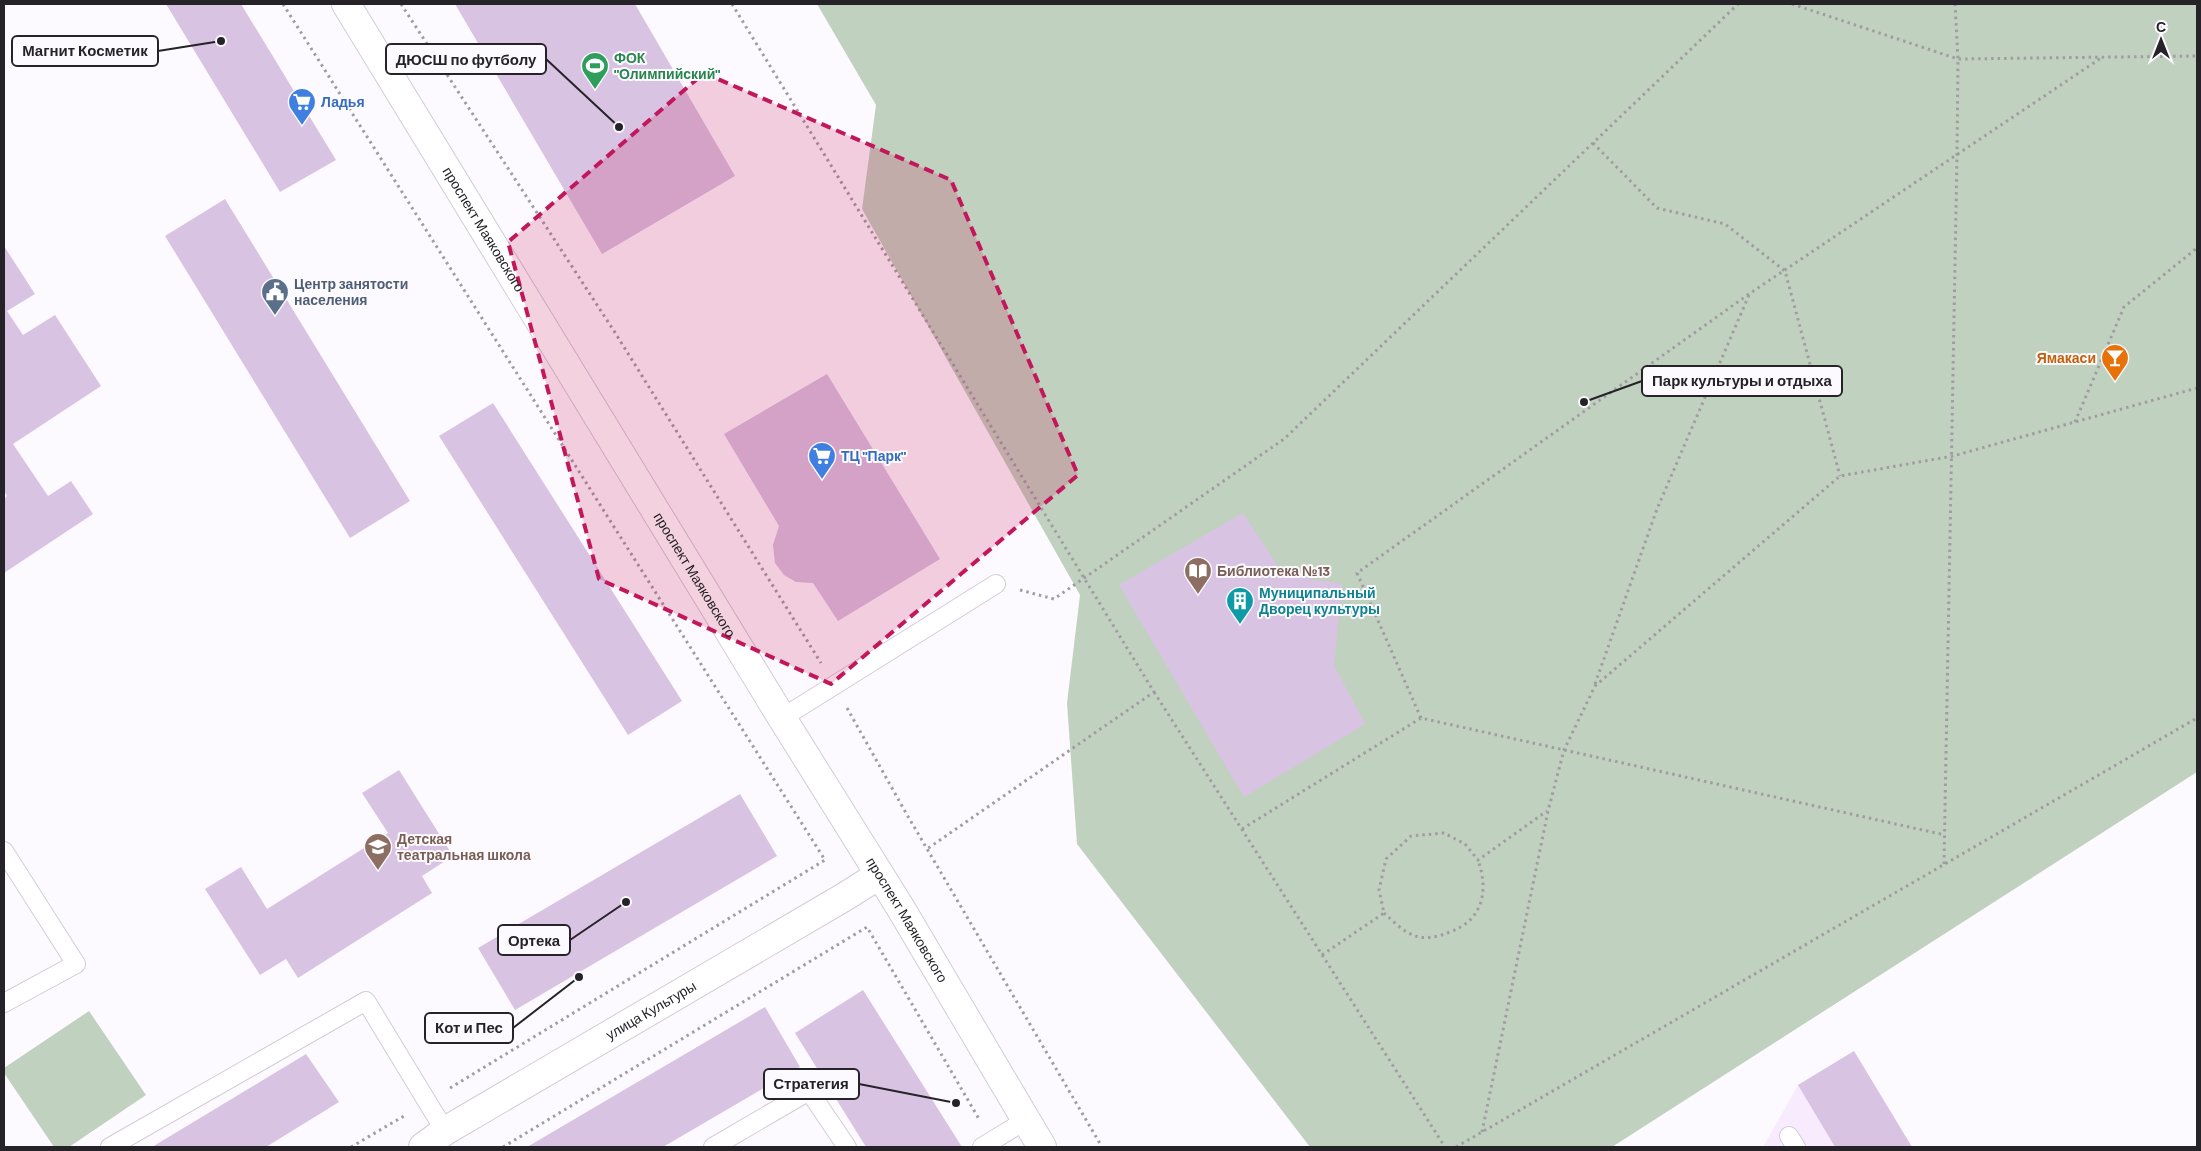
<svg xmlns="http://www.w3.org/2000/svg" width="2201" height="1151" font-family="Barlow,sans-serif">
<rect width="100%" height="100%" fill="#fdfaff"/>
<path fill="#f8ebfe" d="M 1854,1051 L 1912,1147 L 1763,1147 L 1798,1085 Z"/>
<path fill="#c1d1bf" d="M 817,4 L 2197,4 L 2197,772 L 1612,1147 L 1310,1147 L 1077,844 L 1067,703 L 1080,595 L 862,209 L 876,105 Z
M 89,1011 L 146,1095 L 69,1147 L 54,1147 L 4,1073 L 4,1068 Z"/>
<path fill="#d9c3e3" d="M 166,4 L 241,4 L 336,160 L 280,192 Z
M 455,4 L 635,4 L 735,176 L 602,254 Z
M 225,199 L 410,501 L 350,538 L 165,236 Z
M 4,246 L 35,294 L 7,311 L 23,335 L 55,315 L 101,386 L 13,444 L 48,496 L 71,481 L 93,514 L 4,573 L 4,499 L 7,496 L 4,491 Z
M 827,374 L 940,559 L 838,621 L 813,583 L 796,582 L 784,575 L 775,563 L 773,545 L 779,526 L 724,434 Z
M 493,403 L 682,701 L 628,735 L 439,436 Z
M 1243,513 L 1283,574 L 1342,584 L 1334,665 L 1365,724 L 1244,797 L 1119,585 Z
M 399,770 L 453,856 L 422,876 L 432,893 L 298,978 L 286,959 L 260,975 L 205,889 L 241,867 L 267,909 L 388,833 L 362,793 Z
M 740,794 L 777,856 L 515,1010 L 478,948 Z
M 863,990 L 962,1147 L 866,1147 L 795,1033 Z
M 765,1007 L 800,1067 L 663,1147 L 527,1147 Z
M 1854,1051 L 1912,1147 L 1835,1147 L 1798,1085 Z
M 306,1054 L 339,1102 L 266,1147 L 152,1147 Z"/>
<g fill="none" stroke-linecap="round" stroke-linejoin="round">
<defs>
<path id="lane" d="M 782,718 L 996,584
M 4,851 L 76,964 L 4,1003
M 1789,1136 L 1796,1147
M 110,1147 L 366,1001 L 445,1131
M 713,1147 L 809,1091 L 847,1147
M 982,1147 L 1026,1120"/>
<g id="street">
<path id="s1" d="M 423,1147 L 445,1131 L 846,896 L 879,875"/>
</g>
<g id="secondary">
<path id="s2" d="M 346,4 L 782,718 L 900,907 L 1042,1147"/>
</g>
</defs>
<use href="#lane" stroke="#d3cbd7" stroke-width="20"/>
<use href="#street" stroke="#d3cbd7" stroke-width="30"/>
<use href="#secondary" stroke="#d3cbd7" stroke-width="30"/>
<path stroke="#a09da2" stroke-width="3" stroke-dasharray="2.5 4" stroke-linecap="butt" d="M 283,4 L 825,860 L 450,1088
M 401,4 L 614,331 L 821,663
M 732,4 L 1154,692 L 927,849
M 1792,4 L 1958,59 L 2197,56
M 1593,143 L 1657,208 L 1725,224 L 1785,271 L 1840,476
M 2075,422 L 2124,307 L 2197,248
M 1020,590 L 1054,599 L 1284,439 L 1738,4
M 1595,684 L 1657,509 L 1749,295
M 1154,692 L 1445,1147
M 847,708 L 906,813 L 1102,1147
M 1421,718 L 1357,573 L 1749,294 L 2101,58
M 1242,829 L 1421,718 L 1945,835
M 1944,864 L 1957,155 L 1958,59 L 1955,4
M 1384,913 C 1394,922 1405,934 1419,937 C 1429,939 1440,936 1450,932 C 1483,920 1489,891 1478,860
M 1322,955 L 1384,913 L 1379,890 L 1386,859 L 1411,836 L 1444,833 L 1465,844 L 1478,860 L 1547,811
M 1482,1132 L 1548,811 L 1564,750 L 1595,686 L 1840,476 L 1953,456 L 2197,388
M 351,1147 L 404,1116
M 503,1147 L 867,927 L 979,1119
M 1456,1147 L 2197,718"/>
<use href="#lane" stroke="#fff" stroke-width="18"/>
<use href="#street" stroke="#fff" stroke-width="28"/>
<use href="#secondary" stroke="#fff" stroke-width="28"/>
</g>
<path fill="#c2185b" fill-opacity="0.2" stroke="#c2185b" stroke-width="4" stroke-dasharray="10 6" stroke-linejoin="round" d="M 704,73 L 951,180 L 1078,475 L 831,684 L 599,579 L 508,242 Z"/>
<defs>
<symbol id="stadium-pin" viewBox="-11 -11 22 30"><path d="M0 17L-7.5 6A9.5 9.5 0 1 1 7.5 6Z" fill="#2e9e5b" stroke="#fdfaff"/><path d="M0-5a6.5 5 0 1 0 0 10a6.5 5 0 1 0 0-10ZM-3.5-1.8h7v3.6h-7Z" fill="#fff"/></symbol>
<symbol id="supermarket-pin" viewBox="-11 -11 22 30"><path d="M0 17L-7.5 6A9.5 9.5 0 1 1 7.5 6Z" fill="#3f7fe0" stroke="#fdfaff"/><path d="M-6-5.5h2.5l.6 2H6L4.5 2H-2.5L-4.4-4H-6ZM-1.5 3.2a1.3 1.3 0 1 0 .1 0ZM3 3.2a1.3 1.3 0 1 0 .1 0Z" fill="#fff"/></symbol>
<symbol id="civic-pin" viewBox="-11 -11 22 30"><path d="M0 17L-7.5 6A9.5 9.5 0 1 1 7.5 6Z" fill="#5c6f8a" stroke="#fdfaff"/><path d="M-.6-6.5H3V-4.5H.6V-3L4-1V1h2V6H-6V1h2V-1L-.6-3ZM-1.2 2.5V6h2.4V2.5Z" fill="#fff"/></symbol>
<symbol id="bar-pin" viewBox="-11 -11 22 30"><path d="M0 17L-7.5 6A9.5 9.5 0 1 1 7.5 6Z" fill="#e8710a" stroke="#fdfaff"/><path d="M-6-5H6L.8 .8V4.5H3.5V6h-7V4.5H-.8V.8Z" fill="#fff"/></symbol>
<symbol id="library-pin" viewBox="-11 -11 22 30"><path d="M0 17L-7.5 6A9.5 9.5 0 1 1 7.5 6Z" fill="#8d6e63" stroke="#fdfaff"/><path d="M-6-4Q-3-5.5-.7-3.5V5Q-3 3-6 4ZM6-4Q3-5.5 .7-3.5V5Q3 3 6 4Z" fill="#fff"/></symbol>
<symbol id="building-pin" viewBox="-11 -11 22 30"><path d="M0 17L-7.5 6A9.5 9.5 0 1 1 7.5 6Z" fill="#0f9aa8" stroke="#fdfaff"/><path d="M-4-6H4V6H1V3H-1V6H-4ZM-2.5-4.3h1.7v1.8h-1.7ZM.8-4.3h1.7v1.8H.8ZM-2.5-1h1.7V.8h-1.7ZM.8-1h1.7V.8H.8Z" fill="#fff"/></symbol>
<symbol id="school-pin" viewBox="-11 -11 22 30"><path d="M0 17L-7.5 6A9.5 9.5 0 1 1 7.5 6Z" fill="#8d6e63" stroke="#fdfaff"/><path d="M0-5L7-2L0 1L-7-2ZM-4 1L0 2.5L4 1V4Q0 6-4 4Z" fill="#fff"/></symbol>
</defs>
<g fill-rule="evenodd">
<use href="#stadium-pin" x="579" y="50" width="32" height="43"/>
<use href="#supermarket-pin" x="286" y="86" width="32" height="43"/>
<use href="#civic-pin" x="259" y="276" width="32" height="43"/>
<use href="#bar-pin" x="2099" y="342" width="32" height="43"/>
<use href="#supermarket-pin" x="806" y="440" width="32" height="43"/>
<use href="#library-pin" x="1182" y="555" width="32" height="43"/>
<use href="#building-pin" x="1224" y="585" width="32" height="43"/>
<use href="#school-pin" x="362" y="831" width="32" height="43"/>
</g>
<g text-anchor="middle" stroke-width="4" stroke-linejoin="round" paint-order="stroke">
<g font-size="14" font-weight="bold" fill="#27864d" stroke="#fdfaff" text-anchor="start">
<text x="614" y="63">ФОК<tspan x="614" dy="16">"Олимпийский"</tspan></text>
</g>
<g font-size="14" font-weight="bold" fill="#366cbe" stroke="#fdfaff" text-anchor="start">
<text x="321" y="107">Ладья</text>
<text x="841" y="461">ТЦ "Парк"</text>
</g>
<g font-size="14" fill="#262328" stroke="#fdfaff">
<text dy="5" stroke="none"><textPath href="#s2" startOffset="264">проспект Маяковского</textPath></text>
<text dy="5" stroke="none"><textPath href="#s2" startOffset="669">проспект Маяковского</textPath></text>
<text dy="5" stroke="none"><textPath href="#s2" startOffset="1074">проспект Маяковского</textPath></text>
<text dy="5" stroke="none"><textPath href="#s1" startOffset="266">улица Культуры</textPath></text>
</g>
<g font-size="14" font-weight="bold" fill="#4e5e75" stroke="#fdfaff" text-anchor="start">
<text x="294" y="289">Центр занятости<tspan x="294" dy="16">населения</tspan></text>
</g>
<g font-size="14" font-weight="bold" fill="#c56008" stroke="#fdfaff" text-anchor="end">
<text x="2096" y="363">Ямакаси</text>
</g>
<g font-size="14" font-weight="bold" fill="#785e54" stroke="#fdfaff" text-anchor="start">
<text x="1217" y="576">Библиотека №13</text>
<text x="397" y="844">Детская<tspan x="397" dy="16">театральная школа</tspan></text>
</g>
<g font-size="14" font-weight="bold" fill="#0d838f" stroke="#fdfaff" text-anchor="start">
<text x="1259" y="598">Муниципальный<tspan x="1259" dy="16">Дворец культуры</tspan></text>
</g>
</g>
<path fill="none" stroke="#262328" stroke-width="2" d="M221 41L158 51M619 127L546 59M1584 402L1642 381M626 902L570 940M579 977L513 1028M956 1103L859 1084"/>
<g fill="#262328" stroke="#fdfaff" stroke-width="2">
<circle cx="221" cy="41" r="5"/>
<circle cx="619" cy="127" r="5"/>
<circle cx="1584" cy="402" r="5"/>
<circle cx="626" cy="902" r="5"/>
<circle cx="579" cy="977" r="5"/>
<circle cx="956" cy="1103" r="5"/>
</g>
<g fill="#fdfaff" stroke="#262328" stroke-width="2">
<rect x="12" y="36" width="146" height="30" rx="5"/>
<rect x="386" y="44" width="160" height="30" rx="5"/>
<rect x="1642" y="366" width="200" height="30" rx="5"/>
<rect x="498" y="925" width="72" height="30" rx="5"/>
<rect x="425" y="1013" width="88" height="30" rx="5"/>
<rect x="764" y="1069" width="95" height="30" rx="5"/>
</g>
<g font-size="15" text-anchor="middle" font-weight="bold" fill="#262328">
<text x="85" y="56">Магнит Косметик</text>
<text x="466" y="65">ДЮСШ по футболу</text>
<text x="1742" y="386">Парк культуры и отдыха</text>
<text x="534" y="946">Ортека</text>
<text x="469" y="1033">Кот и Пес</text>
<text x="811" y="1089">Стратегия</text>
</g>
<rect width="2201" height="1151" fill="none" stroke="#262328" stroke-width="10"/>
<g transform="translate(2161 40)" stroke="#fdfaff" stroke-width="4" paint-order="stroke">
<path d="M0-4L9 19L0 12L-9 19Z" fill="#262328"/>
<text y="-8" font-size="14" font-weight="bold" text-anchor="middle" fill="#262328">С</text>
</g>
</svg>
